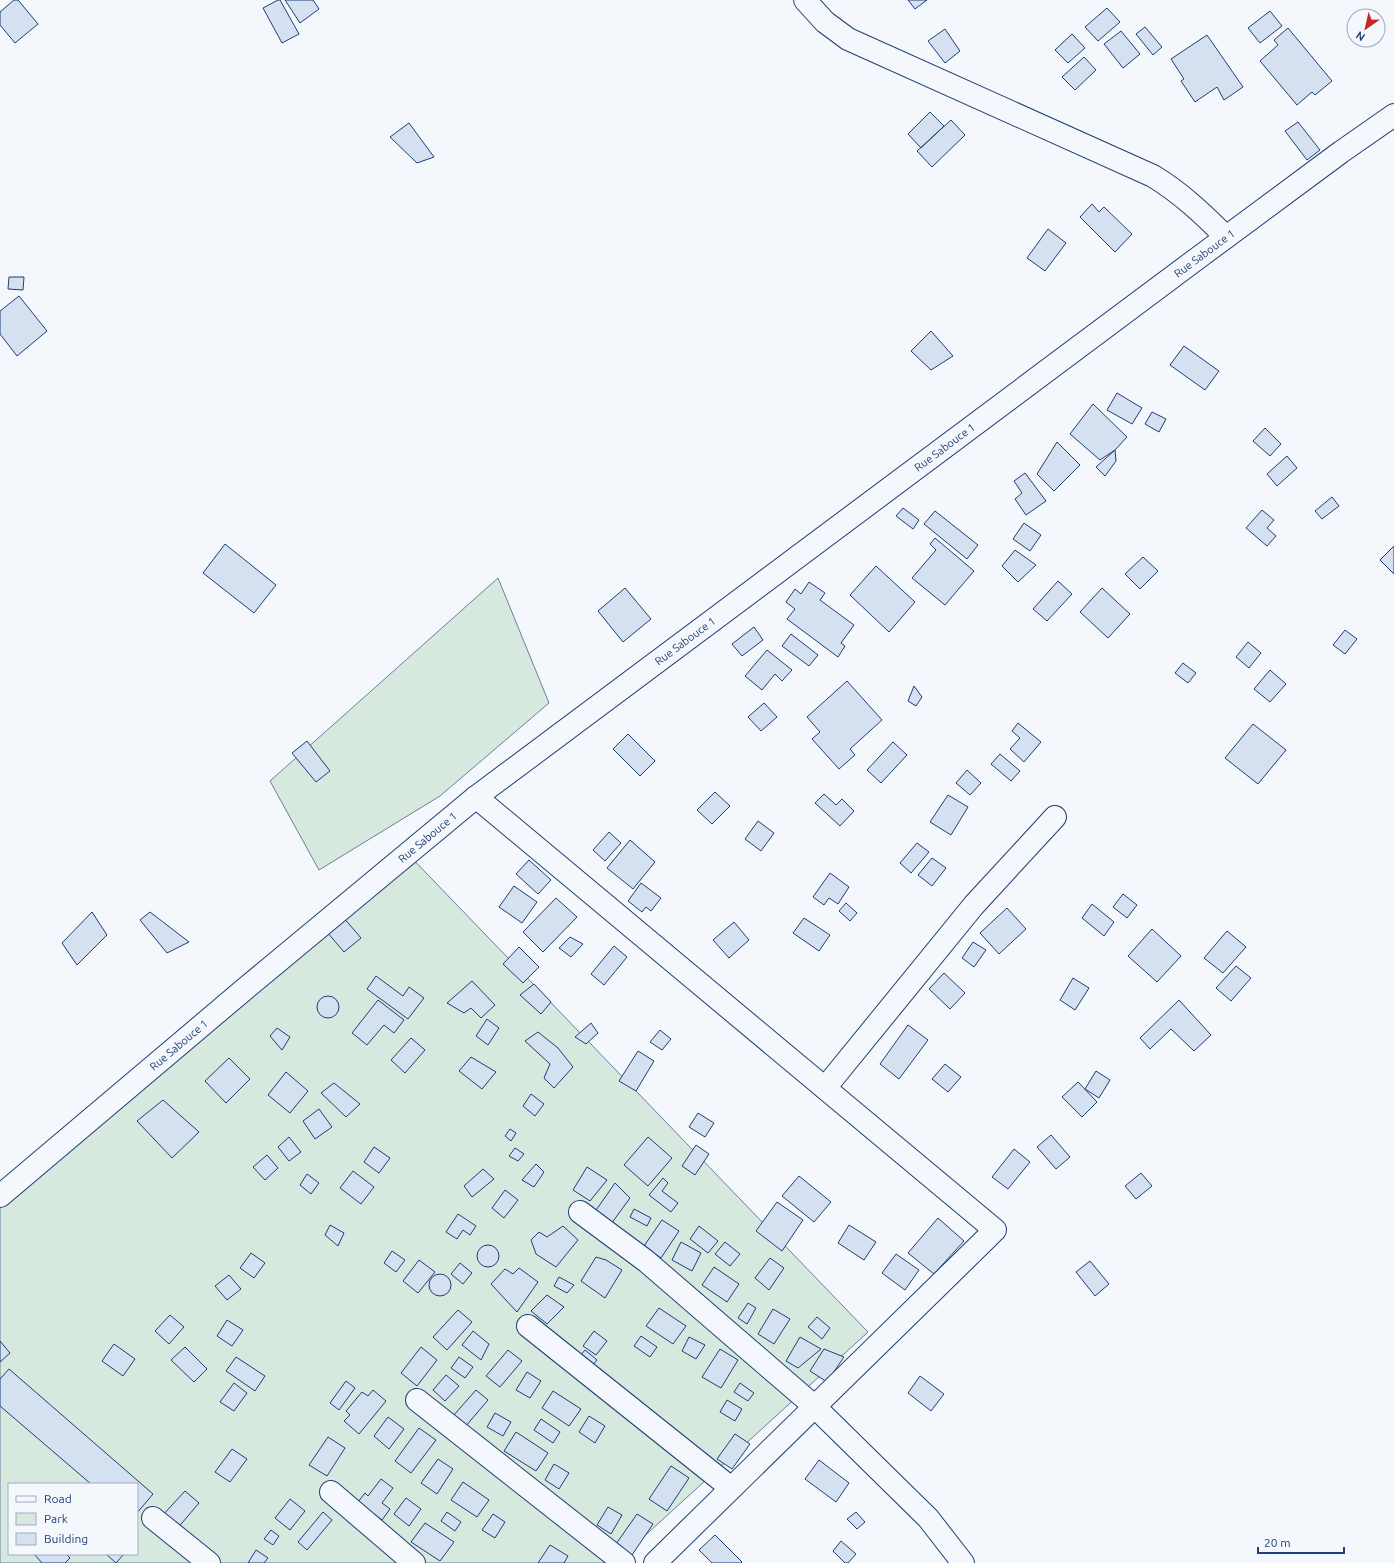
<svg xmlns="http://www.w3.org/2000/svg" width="1394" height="1563" font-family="Ubuntu,sans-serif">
<rect width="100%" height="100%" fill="#f4f7fb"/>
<path fill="#d7e8df" stroke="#687fa3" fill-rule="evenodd" d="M 498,578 L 549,703 L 440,796 L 319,870 L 270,781 Z
M 405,851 L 868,1332 L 615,1563 L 0,1563 L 0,1202 ZM 9,1484 L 137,1484 L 137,1554 L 9,1554 Z"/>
<path fill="#d5e0f0" stroke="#1d3f73" d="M 14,0 L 18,0 L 38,24 L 15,43 L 0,25 L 0,12 Z
M 278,0 L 280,0 L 299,34 L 282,43 L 263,8 Z
M 285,0 L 313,0 L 319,9 L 300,23 Z
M 908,0 L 927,0 L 915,9 Z
M 1107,8 L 1120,22 L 1098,41 L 1085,27 Z
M 1270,11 L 1282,26 L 1260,43 L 1248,28 Z
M 1145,27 L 1162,47 L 1153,55 L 1136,34 Z
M 1288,28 L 1332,81 L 1315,95 L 1312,92 L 1297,105 L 1260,61 L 1278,45 L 1274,40 Z
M 945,29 L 960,51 L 945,63 L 928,41 Z
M 1121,31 L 1140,54 L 1123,68 L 1104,44 Z
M 1072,34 L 1085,48 L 1068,63 L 1055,50 Z
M 1207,35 L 1243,87 L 1224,100 L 1217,87 L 1195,102 L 1181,81 L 1184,79 L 1171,59 Z
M 1084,57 L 1096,70 L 1075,90 L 1062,77 Z
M 930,112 L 944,126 L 921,148 L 908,134 Z
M 951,120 L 965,135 L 932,167 L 917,151 Z
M 1298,122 L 1320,150 L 1307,160 L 1285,131 Z
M 409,123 L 434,157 L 417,163 L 390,137 Z
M 1092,204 L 1099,212 L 1104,207 L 1132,234 L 1115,252 L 1080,217 Z
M 1048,229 L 1066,243 L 1045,271 L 1027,258 Z
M 9,277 L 24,277 L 23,290 L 8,289 Z
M 19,296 L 47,331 L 17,356 L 0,334 L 0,311 Z
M 931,331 L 953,356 L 931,370 L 911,351 Z
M 1184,346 L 1219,371 L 1205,390 L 1170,365 Z
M 1117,393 L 1142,408 L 1132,424 L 1107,410 Z
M 1093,404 L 1127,437 L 1115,450 L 1100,460 L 1070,434 Z
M 1152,412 L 1166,419 L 1159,432 L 1145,424 Z
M 1265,428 L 1281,444 L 1270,456 L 1253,441 Z
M 1057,442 L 1080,465 L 1054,491 L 1037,474 Z
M 1115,450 L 1116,461 L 1105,476 L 1096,467 Z
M 1287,456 L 1297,468 L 1277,486 L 1267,474 Z
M 1025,473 L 1046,501 L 1026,515 L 1015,499 L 1022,493 L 1014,481 Z
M 1332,497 L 1339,506 L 1322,519 L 1315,511 Z
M 903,508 L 919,520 L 913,529 L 896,516 Z
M 1262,510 L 1274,520 L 1267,528 L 1276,536 L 1267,546 L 1246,528 Z
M 935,511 L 978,545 L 967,559 L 924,524 Z
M 1024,523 L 1041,535 L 1030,551 L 1013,539 Z
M 935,538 L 974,571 L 945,605 L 912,578 L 936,550 L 930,544 Z
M 225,544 L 276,585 L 254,613 L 203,573 Z
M 1394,546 L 1394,574 L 1380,560 Z
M 1015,550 L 1036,565 L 1018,582 L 1002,566 Z
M 1143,557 L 1158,571 L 1140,589 L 1125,574 Z
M 876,566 L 915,602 L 889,632 L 850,595 Z
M 1058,581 L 1072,594 L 1047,621 L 1033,609 Z
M 809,582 L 825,593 L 820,600 L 854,625 L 841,643 L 845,646 L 838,657 L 787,619 L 795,609 L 786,602 L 795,589 L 801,594 Z
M 625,588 L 651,619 L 623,642 L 598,611 Z
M 1102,588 L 1130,614 L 1108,638 L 1080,612 Z
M 754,627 L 763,640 L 742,656 L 732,644 Z
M 1345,630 L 1357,639 L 1345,654 L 1333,645 Z
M 791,634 L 818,655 L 809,666 L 782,646 Z
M 1248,642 L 1261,653 L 1249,668 L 1236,657 Z
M 767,650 L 792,670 L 782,681 L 775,674 L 762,690 L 745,676 Z
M 1183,663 L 1196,673 L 1188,683 L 1175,673 Z
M 1270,670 L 1286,684 L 1270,702 L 1254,689 Z
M 847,681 L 882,720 L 850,749 L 855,755 L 839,769 L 812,739 L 820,732 L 807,717 Z
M 914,686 L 922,697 L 916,706 L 908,701 Z
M 764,703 L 777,717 L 761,731 L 748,717 Z
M 1018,723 L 1041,742 L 1024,762 L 1010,749 L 1020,738 L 1012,731 Z
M 1253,724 L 1286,750 L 1258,784 L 1225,758 Z
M 628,734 L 655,761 L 640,776 L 613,749 Z
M 307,741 L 330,771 L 316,782 L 292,753 Z
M 893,742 L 907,755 L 881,783 L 867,770 Z
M 1000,754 L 1020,771 L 1011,781 L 991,764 Z
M 967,770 L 981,783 L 970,795 L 956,783 Z
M 715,792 L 730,806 L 712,824 L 697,810 Z
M 824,794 L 836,805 L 842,799 L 854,811 L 840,826 L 815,803 Z
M 948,795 L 968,807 L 951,835 L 930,822 Z
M 758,821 L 774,833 L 761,851 L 745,839 Z
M 609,832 L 621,843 L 605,861 L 593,850 Z
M 630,840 L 655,862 L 633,889 L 607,868 Z
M 917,843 L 929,852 L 911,873 L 900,863 Z
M 932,858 L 946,868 L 932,886 L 918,875 Z
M 529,860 L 551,880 L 538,894 L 516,874 Z
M 830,873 L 849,887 L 838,904 L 829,898 L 824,905 L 813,897 Z
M 641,883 L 661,898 L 651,911 L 646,907 L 642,912 L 628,901 Z
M 514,886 L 537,902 L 522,923 L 499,907 Z
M 1123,894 L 1137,905 L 1127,918 L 1113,907 Z
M 556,898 L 577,917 L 543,952 L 523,932 Z
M 846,903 L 857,913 L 850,921 L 839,911 Z
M 1092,904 L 1114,922 L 1104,936 L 1082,918 Z
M 1007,908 L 1026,929 L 999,954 L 980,933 Z
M 92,912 L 107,935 L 77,965 L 62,943 Z
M 150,912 L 189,942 L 167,953 L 140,920 Z
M 343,917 L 361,938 L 344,952 L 327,932 Z
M 804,918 L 830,935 L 819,951 L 793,933 Z
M 734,922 L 749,940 L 729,958 L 713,940 Z
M 1152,929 L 1181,956 L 1157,982 L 1128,956 Z
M 1227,931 L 1246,947 L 1223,973 L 1204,958 Z
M 570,937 L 583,944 L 571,957 L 559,948 Z
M 973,942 L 986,950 L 974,967 L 962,958 Z
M 614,946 L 627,957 L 604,985 L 591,974 Z
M 519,947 L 539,967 L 523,983 L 503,964 Z
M 1236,966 L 1251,978 L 1231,1001 L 1216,988 Z
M 944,973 L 965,993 L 950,1009 L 929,989 Z
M 376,976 L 403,996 L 409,987 L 424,998 L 408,1019 L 367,989 Z
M 1073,978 L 1089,988 L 1075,1010 L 1060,1000 Z
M 472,981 L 495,1005 L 481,1018 L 471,1008 L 464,1013 L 447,1003 Z
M 534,984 L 551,1002 L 541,1014 L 520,995 Z
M317 1007a11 11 0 1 1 22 0a11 11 0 1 1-22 0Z
M 378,1000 L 404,1020 L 394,1033 L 384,1025 L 367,1045 L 352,1033 Z
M 1179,1000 L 1211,1035 L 1194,1051 L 1171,1029 L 1150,1049 L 1140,1038 Z
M 487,1019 L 499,1028 L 488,1045 L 476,1036 Z
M 591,1023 L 598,1033 L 586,1044 L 575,1037 Z
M 908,1025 L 928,1040 L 899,1079 L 880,1064 Z
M 277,1028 L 290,1037 L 282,1050 L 270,1036 Z
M 660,1030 L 671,1039 L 662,1050 L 650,1042 Z
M 538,1032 L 558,1048 L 573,1067 L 554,1088 L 544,1078 L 550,1064 L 525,1041 Z
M 411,1038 L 425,1050 L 405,1073 L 391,1060 Z
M 638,1051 L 654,1061 L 636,1091 L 619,1081 Z
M 471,1057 L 496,1072 L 482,1089 L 459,1071 Z
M 229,1058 L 250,1079 L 226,1103 L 205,1081 Z
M 945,1064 L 961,1077 L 948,1092 L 932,1079 Z
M 1096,1071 L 1110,1080 L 1099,1098 L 1085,1089 Z
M 286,1072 L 308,1091 L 290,1113 L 268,1095 Z
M 1078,1082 L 1097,1102 L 1082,1117 L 1062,1097 Z
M 334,1083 L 360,1104 L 346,1117 L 321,1093 Z
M 531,1094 L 544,1104 L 535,1116 L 523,1106 Z
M 163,1100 L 199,1132 L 172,1158 L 137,1121 Z
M 319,1109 L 332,1127 L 315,1139 L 303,1121 Z
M 698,1113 L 714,1123 L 705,1137 L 689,1127 Z
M 510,1129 L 516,1133 L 511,1141 L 505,1136 Z
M 1051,1135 L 1070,1157 L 1056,1169 L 1037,1147 Z
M 289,1137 L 301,1152 L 289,1161 L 278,1147 Z
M 648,1137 L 672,1158 L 648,1186 L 624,1165 Z
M 696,1145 L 709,1154 L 695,1175 L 682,1166 Z
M 374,1147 L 390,1158 L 379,1173 L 364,1162 Z
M 515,1148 L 524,1154 L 518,1161 L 509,1156 Z
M 1014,1149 L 1030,1162 L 1008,1189 L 992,1177 Z
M 267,1155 L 278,1168 L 265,1180 L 253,1167 Z
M 536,1164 L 544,1172 L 534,1187 L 522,1180 Z
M 587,1167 L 607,1180 L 590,1201 L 573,1190 Z
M 483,1169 L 494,1179 L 472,1197 L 464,1186 Z
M 353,1171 L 374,1187 L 361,1204 L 340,1188 Z
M 1141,1173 L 1152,1186 L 1136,1199 L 1125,1186 Z
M 307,1174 L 319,1183 L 311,1194 L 300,1185 Z
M 799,1176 L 831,1202 L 814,1222 L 782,1196 Z
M 663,1178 L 668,1183 L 662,1191 L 678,1203 L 671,1212 L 649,1195 Z
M 615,1183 L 630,1198 L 611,1224 L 592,1216 Z
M 505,1190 L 518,1200 L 504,1218 L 492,1208 Z
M 777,1202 L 803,1220 L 782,1251 L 756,1231 Z
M 634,1209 L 651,1218 L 647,1226 L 630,1217 Z
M 458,1214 L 476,1226 L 470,1235 L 463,1230 L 457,1239 L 446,1232 Z
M 938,1218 L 964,1241 L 934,1274 L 908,1253 Z
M 662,1220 L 679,1231 L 661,1258 L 644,1246 Z
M 330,1225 L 344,1233 L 338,1246 L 325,1235 Z
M 849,1225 L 876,1242 L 864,1260 L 838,1243 Z
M 563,1226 L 578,1240 L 556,1267 L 536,1254 L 531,1240 L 539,1232 L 547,1237 Z
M 699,1226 L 718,1241 L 708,1253 L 690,1239 Z
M 681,1242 L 701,1253 L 692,1271 L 672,1260 Z
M 725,1242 L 740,1254 L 730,1266 L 715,1254 Z
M477 1256a11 11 0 1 1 22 0a11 11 0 1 1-22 0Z
M 392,1251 L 405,1260 L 396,1272 L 384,1263 Z
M 251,1253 L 265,1263 L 254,1278 L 240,1268 Z
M 896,1254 L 919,1270 L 905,1290 L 882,1273 Z
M 596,1257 L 606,1260 L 622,1270 L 605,1298 L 581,1281 Z
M 770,1258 L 784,1268 L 769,1290 L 755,1278 Z
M 419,1260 L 435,1272 L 418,1293 L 403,1281 Z
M 1090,1261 L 1109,1284 L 1095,1296 L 1076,1272 Z
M 460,1263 L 472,1273 L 463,1284 L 451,1274 Z
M 714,1267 L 739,1284 L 727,1302 L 702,1285 Z
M 519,1268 L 538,1282 L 517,1312 L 491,1284 L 505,1269 L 513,1274 Z
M429 1285a11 11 0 1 1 22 0a11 11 0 1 1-22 0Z
M 229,1275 L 241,1289 L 227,1300 L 215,1286 Z
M 559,1277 L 574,1285 L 567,1293 L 554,1286 Z
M 547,1295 L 564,1307 L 547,1324 L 531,1311 Z
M 748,1303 L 756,1308 L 747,1324 L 738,1318 Z
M 659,1308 L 686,1326 L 673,1344 L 646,1326 Z
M 773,1309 L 790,1319 L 774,1344 L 758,1334 Z
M 458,1310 L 472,1322 L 447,1350 L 433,1337 Z
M 170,1315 L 184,1327 L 169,1344 L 155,1331 Z
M 817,1317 L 830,1328 L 822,1339 L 808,1327 Z
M 227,1320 L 243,1330 L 232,1346 L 217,1336 Z
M 473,1331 L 489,1344 L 481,1360 L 462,1345 Z
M 594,1331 L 607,1341 L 596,1355 L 583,1346 Z
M 641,1336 L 657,1347 L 650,1357 L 634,1346 Z
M 689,1337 L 705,1345 L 696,1359 L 682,1351 Z
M 800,1337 L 821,1349 L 798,1368 L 786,1361 Z
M 0,1341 L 10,1353 L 0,1362 Z
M 114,1344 L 135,1359 L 123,1376 L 102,1361 Z
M 185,1347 L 207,1369 L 194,1382 L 171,1360 Z
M 421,1347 L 437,1360 L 417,1386 L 401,1373 Z
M 720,1349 L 738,1360 L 721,1388 L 702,1377 Z
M 824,1349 L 844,1357 L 827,1382 L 810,1371 Z
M 508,1350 L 522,1361 L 500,1387 L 486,1376 Z
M 585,1350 L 597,1360 L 591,1367 L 579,1357 Z
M 236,1357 L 265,1376 L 255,1391 L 226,1371 Z
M 459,1357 L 473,1367 L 465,1378 L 451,1368 Z
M 9,1369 L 153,1494 L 137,1513 L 137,1484 L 91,1484 L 0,1406 L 0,1379 Z
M 527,1372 L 541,1381 L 530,1398 L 516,1390 Z
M 446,1375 L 459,1386 L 445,1401 L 433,1390 Z
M 920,1376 L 944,1394 L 931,1411 L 908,1393 Z
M 346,1381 L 355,1388 L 339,1410 L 330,1403 Z
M 234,1383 L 247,1393 L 234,1411 L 220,1402 Z
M 740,1383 L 754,1393 L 748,1401 L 734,1392 Z
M 373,1390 L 386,1401 L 359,1434 L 344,1421 L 350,1415 L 346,1411 L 362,1392 L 368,1396 Z
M 476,1390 L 488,1400 L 465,1427 L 453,1416 Z
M 553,1391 L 581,1409 L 569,1426 L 542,1408 Z
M 727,1400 L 742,1409 L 735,1421 L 720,1412 Z
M 495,1413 L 511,1422 L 503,1436 L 487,1427 Z
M 589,1416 L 605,1426 L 595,1443 L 579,1432 Z
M 388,1417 L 404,1429 L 389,1449 L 374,1436 Z
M 541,1419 L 560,1432 L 553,1443 L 534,1430 Z
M 419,1428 L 436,1440 L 411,1473 L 395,1461 Z
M 516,1432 L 548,1453 L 536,1471 L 504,1451 Z
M 735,1434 L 750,1444 L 732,1469 L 717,1459 Z
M 328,1437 L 345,1448 L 327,1476 L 309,1465 Z
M 232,1449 L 247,1459 L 230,1482 L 215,1472 Z
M 438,1459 L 453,1469 L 437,1494 L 421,1483 Z
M 819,1460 L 849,1483 L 836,1502 L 805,1479 Z
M 554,1464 L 569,1473 L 559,1489 L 545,1480 Z
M 671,1466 L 689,1478 L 667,1511 L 649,1499 Z
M 381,1479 L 393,1488 L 382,1503 L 390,1509 L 382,1520 L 358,1502 L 365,1493 L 368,1496 Z
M 463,1482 L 489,1500 L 477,1517 L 451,1500 Z
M 185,1491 L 199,1503 L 176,1530 L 161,1517 Z
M 406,1498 L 421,1509 L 409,1526 L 394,1514 Z
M 290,1499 L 305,1511 L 290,1530 L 275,1518 Z
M 608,1507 L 622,1515 L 611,1534 L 597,1525 Z
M 323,1512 L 332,1520 L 307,1550 L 298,1542 Z
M 447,1512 L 461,1522 L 455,1531 L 441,1521 Z
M 856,1512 L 865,1522 L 857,1529 L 847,1519 Z
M 493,1514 L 505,1522 L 495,1538 L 482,1530 Z
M 637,1514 L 653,1524 L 632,1555 L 616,1544 Z
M 425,1523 L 454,1542 L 440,1561 L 411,1542 Z
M 271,1530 L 279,1536 L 273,1545 L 264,1539 Z
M 715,1535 L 742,1562 L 741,1563 L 712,1563 L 699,1550 Z
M 841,1541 L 856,1554 L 848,1563 L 845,1563 L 833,1551 Z
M 550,1545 L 568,1556 L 564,1563 L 538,1563 Z
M 256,1550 L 268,1558 L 264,1563 L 248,1563 Z
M 34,1554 L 66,1554 L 70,1558 L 65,1563 L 42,1563 Z
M 106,1554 L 124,1554 L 116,1563 Z"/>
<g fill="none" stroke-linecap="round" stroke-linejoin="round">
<defs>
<g id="minor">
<path d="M 805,0 L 825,22 L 848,39 L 1153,176 C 1181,193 1203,214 1226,237"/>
<path d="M 476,797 L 995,1230 L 655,1563"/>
<path d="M 825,1088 L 974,905 L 1055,817"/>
<path id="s1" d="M 0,1196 L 246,988 L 476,797 L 1206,252 L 1341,152 L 1394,115"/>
<path d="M 580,1212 L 646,1261 L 814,1406 L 928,1518 L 963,1563"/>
<path d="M 528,1326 L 731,1488"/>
<path d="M 417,1400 L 624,1563"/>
<path d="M 331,1492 L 414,1563"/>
<path d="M 153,1518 L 209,1563"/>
</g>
</defs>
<use href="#minor" stroke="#1d3f73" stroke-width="24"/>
<use href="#minor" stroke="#f4f7fb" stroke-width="22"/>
</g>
<g text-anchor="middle" stroke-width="3" stroke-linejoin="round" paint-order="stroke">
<g font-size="11" fill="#1d3f73" stroke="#f4f7fb">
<text dy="4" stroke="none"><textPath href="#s1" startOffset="1530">Rue Sabouce 1</textPath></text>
<text dy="4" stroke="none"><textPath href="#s1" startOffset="1206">Rue Sabouce 1</textPath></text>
<text dy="4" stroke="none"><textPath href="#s1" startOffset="882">Rue Sabouce 1</textPath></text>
<text dy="4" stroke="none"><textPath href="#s1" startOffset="558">Rue Sabouce 1</textPath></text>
<text dy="4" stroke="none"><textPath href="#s1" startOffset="234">Rue Sabouce 1</textPath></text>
</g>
</g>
<rect x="8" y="1483" width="130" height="72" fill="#f4f7fb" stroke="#9eadc5"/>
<rect x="16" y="1496" width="20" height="6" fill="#f4f7fb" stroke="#9eadc5"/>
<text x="44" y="1503" font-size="12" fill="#1d3f73">Road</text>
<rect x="16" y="1513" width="20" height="12" fill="#d7e8df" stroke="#9eadc5"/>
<text x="44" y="1523" font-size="12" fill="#1d3f73">Park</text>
<rect x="16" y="1533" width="20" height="12" fill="#d5e0f0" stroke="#9eadc5"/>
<text x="44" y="1543" font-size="12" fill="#1d3f73">Building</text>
<g transform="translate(1366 28) rotate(214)"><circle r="19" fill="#f4f7fb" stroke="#9eadc5"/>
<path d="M0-3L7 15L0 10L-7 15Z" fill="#c62828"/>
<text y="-6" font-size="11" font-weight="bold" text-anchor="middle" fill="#1d3f73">N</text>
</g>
<path d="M1258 1547v6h86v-6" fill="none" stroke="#1d3f73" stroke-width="2"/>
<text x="1264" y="1547" font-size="12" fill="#1d3f73" stroke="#f4f7fb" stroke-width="3" paint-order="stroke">20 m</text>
</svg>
